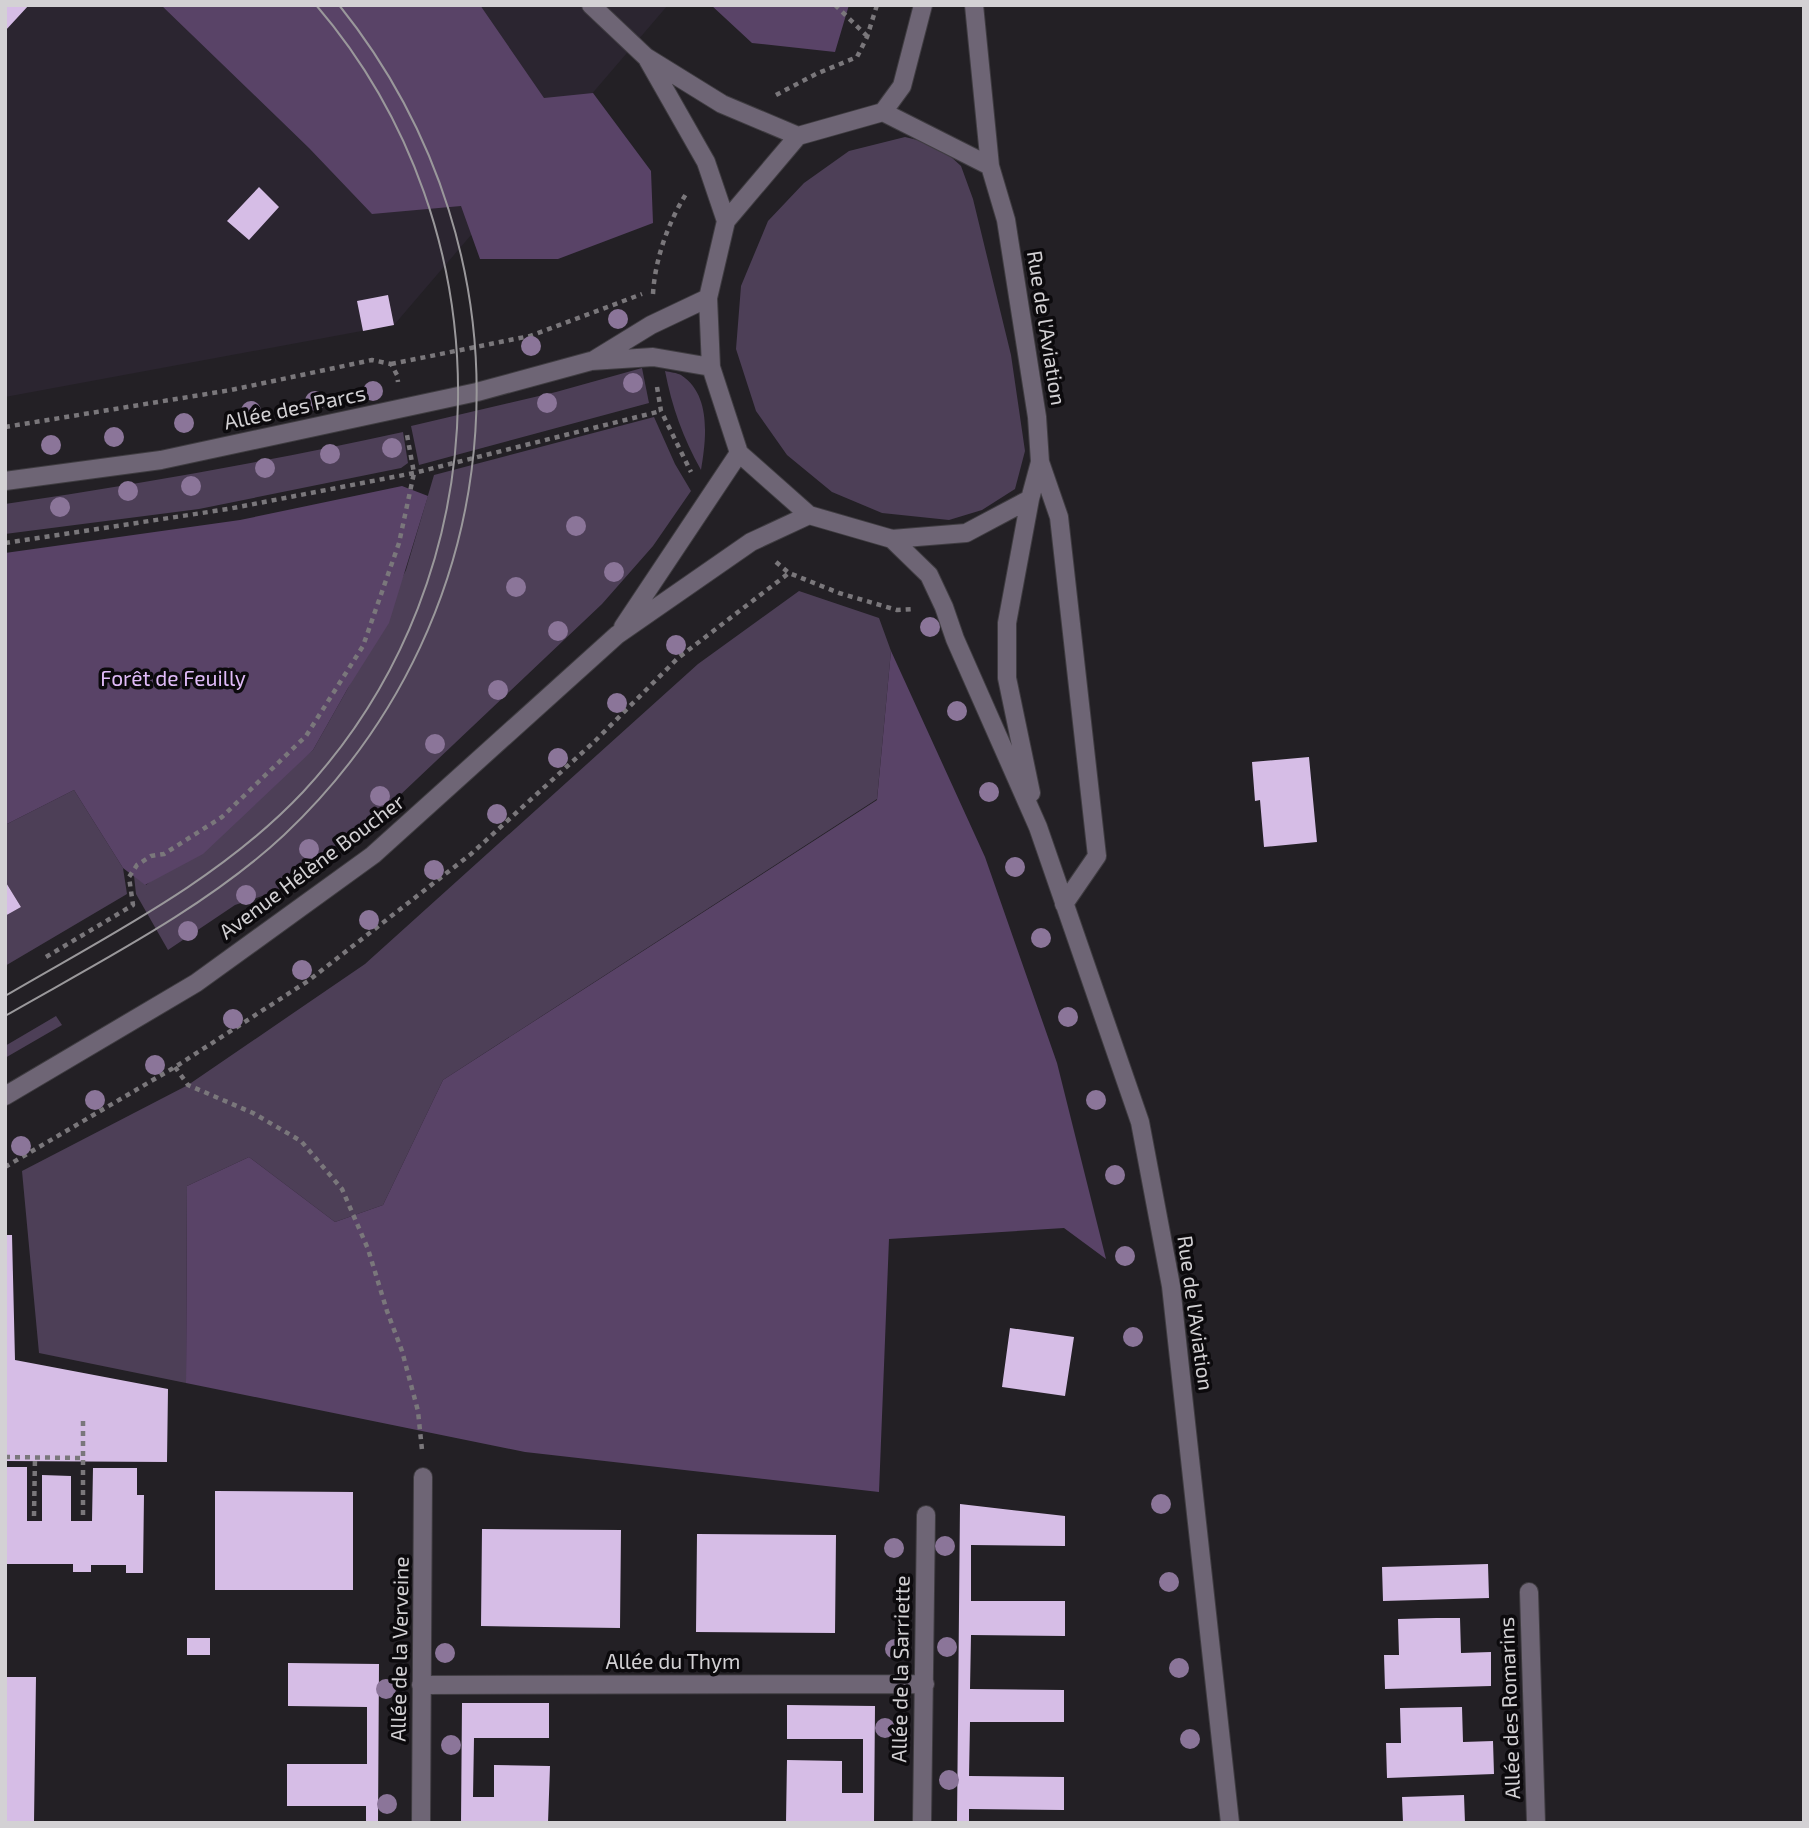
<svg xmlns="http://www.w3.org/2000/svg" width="1809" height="1828" font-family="'Exo 2',sans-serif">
<rect width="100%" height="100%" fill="#232025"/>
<path fill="#2b2530" d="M 5,5 L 668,5 L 394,325 L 5,397 Z"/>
<path fill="#4d3f57" d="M 905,137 L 938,145 L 961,166 L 973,199 L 1011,355 L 1025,451 L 1015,489 L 982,510 L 949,520 L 882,513 L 832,492 L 787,455 L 756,411 L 736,349 L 741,286 L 768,221 L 804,183 L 849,151 Z
M 642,368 L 649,403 L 419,465 L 411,426 L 556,392 Z
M 665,371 C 670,372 677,373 681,375 C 712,395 706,440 701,470 C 683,438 672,407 665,371 Z
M 654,417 L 675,464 L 691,491 L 653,546 L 602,604 L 398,797 L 277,891 L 235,905 L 168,950 L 136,894 L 134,876 L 146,885 L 313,750 L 348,688 L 406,570 L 434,475 Z
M 403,432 L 408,463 L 401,468 L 199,509 L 5,534 L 5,504 C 139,484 271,461 403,432 Z
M 799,591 L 879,618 L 891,651 L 877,799 L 443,1080 L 383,1205 L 335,1222 L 249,1157 L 187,1186 L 186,1383 L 39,1353 L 22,1171 L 188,1085 L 365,964 L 698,664 Z
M 74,790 L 123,868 L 127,894 L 5,966 L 5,916 L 21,907 L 5,881 L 5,825 Z
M 56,1016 L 62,1025 L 5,1058 L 5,1046 Z"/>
<path fill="#594367" d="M 161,5 L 480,5 L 544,98 L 593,93 L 651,171 L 653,223 L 558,259 L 480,259 L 461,206 L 372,214 L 309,148 Z
M 711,5 L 849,5 L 835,52 L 752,43 Z
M 402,486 L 428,496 L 389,623 L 348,688 L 313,750 L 203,854 L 145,885 L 123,868 L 74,790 L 5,825 L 5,553 L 240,520 Z
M 891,651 L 985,857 L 1057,1063 L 1106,1259 L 1064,1228 L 889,1239 L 879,1492 L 525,1452 L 186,1383 L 187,1186 L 249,1157 L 335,1222 L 383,1205 L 443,1080 L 877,800 Z"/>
<path fill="#d6bde6" d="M 5,5 L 29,5 L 5,31 Z
M 259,187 L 279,207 L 249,240 L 227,221 Z
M 388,295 L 394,325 L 363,331 L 357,301 Z
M 1309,757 L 1317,842 L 1264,847 L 1260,800 L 1255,801 L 1252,762 Z
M 5,881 L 21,907 L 5,916 Z
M 5,1235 L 12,1235 L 15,1360 L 168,1389 L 167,1462 L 5,1461 Z
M 1010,1328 L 1074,1337 L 1065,1396 L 1002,1387 Z
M 5,1467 L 27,1467 L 27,1521 L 42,1521 L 42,1475 L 71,1476 L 71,1521 L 92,1521 L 93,1468 L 137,1468 L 137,1495 L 144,1495 L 143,1573 L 126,1573 L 126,1565 L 91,1565 L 91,1572 L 73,1572 L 73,1564 L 5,1564 Z
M 215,1491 L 353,1492 L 353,1590 L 215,1590 Z
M 960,1504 L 1065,1516 L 1065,1546 L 971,1545 L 971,1601 L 1065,1601 L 1065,1636 L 971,1635 L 970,1689 L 1064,1690 L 1064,1722 L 970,1722 L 969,1776 L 1064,1777 L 1064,1810 L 969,1809 L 969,1823 L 957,1823 Z
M 482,1529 L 621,1530 L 620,1628 L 481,1626 Z
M 697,1534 L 836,1535 L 835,1633 L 696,1632 Z
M 1488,1564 L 1489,1598 L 1383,1601 L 1382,1567 Z
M 1436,1618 L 1460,1618 L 1461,1653 L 1491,1652 L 1491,1686 L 1385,1689 L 1384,1655 L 1399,1655 L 1398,1619 Z
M 187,1638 L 210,1638 L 210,1655 L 187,1655 Z
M 288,1663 L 379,1664 L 378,1823 L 366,1823 L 366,1806 L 287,1806 L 287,1764 L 367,1764 L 367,1707 L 288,1706 Z
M 5,1677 L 36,1677 L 34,1823 L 5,1823 Z
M 462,1703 L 549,1703 L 549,1738 L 474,1738 L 473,1797 L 494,1797 L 494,1765 L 550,1766 L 548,1823 L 461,1823 Z
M 787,1705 L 875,1706 L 874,1823 L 786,1823 L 787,1760 L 842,1761 L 842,1793 L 863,1793 L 863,1739 L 787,1739 Z
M 1462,1707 L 1463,1742 L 1493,1741 L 1494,1774 L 1387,1778 L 1386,1743 L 1401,1743 L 1400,1708 Z
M 1464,1795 L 1465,1823 L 1403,1823 L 1402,1797 Z"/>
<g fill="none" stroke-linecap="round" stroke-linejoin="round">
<defs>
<path id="minor" d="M 591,5 L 646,57 L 722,104 L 798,136
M 974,5 L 990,166 L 1006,220 L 1037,417 L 1040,462 L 1030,499 L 966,533 L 892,539 L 809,515 L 739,453 L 711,367 L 708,298 L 726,221 L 798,136 L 883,112 L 990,166
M 648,60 L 706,162 L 726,221
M 883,112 L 902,86 L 923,5
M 594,360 L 651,325 L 708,298
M 1040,462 L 1059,517 L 1097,856 L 1064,904
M 5,481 L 161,460 L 477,392 L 591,361 L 653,357 L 711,367
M 1030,499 L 1007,623 L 1007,678 L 1031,793
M 892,539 L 929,575 L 944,607 L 955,639 L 1038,827 L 1140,1122 L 1171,1286 L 1230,1823
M 623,627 L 739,453
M 5,1096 L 196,983 L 373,855 L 617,635 L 751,542 L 809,515
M 1529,1592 L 1536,1823
M 421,1685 L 925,1684
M 421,1823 L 423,1477
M 922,1823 L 926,1515"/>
</defs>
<use href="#minor" stroke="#3f3c41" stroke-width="20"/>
<path stroke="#7a777b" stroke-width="4.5" stroke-dasharray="5 5" stroke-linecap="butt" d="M 835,5 L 867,36
M 776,95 L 816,74 L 857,57 L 867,37 L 877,5
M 653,294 C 655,259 668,223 686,194
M 391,364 L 530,336 L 642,294
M 657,387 L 661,411 L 691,472
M 5,427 L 231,390 L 372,360 L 391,364 L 397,375 L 398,382
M 5,543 L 228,509 L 414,473 L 661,411
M 776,562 L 789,573 L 839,593 L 897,610 L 914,609
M 46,957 L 133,905 L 129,877 L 137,865 L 151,856 L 164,854 L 222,817 L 306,736 L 363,646 L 399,543 L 414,473 L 407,435
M 175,1067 L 188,1085 L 253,1113 L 301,1141 L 342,1189 L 368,1249 L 387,1311 L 402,1351 L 418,1411 L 422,1450
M 5,1167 L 175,1067 L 308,981 L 471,854 L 595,741 L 678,658 L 789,573
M 83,1421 L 83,1458
M 5,1457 L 83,1458 L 83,1515
M 34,1516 L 35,1457"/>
<use href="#minor" stroke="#6e6575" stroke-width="18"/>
<path stroke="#9a989b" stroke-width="2" d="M 5,996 C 109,935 220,880 303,792 C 506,573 509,230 316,5
M 5,1016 C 97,963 206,908 284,835 C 519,613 541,257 339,5"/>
</g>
<g fill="#8b7599">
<circle cx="618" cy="319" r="10"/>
<circle cx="531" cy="346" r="10"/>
<circle cx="633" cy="383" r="10"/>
<circle cx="373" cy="391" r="10"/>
<circle cx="315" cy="401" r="10"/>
<circle cx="547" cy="403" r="10"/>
<circle cx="251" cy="411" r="10"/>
<circle cx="184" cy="423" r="10"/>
<circle cx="114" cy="437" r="10"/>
<circle cx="51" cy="445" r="10"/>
<circle cx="392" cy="448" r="10"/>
<circle cx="330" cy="454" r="10"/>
<circle cx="265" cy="468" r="10"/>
<circle cx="191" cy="486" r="10"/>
<circle cx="128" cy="491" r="10"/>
<circle cx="60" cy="507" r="10"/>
<circle cx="576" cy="526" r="10"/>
<circle cx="614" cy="572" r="10"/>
<circle cx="516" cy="587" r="10"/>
<circle cx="930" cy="627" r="10"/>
<circle cx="558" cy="631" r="10"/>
<circle cx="676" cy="645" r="10"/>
<circle cx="498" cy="690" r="10"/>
<circle cx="617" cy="703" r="10"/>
<circle cx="957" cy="711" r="10"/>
<circle cx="435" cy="744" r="10"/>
<circle cx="558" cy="758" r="10"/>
<circle cx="989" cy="792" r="10"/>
<circle cx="380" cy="796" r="10"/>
<circle cx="497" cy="814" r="10"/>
<circle cx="309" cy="849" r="10"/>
<circle cx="1015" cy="867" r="10"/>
<circle cx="434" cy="870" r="10"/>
<circle cx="246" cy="895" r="10"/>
<circle cx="369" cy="920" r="10"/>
<circle cx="188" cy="931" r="10"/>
<circle cx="1041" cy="938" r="10"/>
<circle cx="302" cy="970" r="10"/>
<circle cx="1068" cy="1017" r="10"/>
<circle cx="233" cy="1019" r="10"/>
<circle cx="155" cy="1065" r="10"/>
<circle cx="95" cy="1100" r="10"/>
<circle cx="1096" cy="1100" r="10"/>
<circle cx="21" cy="1146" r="10"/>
<circle cx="1115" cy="1175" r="10"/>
<circle cx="1125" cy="1256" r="10"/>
<circle cx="1133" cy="1337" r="10"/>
<circle cx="1161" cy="1504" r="10"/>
<circle cx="945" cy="1546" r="10"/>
<circle cx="894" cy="1548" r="10"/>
<circle cx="1169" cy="1582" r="10"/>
<circle cx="947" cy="1647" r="10"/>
<circle cx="895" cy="1649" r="10"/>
<circle cx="445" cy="1653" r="10"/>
<circle cx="1179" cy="1668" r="10"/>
<circle cx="386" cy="1689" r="10"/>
<circle cx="885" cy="1728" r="10"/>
<circle cx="1190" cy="1739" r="10"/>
<circle cx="451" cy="1745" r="10"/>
<circle cx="949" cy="1780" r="10"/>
<circle cx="387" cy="1804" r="10"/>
</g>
<g text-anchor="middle" stroke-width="7" stroke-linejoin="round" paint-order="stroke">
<g font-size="21" fill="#d3d1d4" stroke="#0c0a0d">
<text transform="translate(1046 328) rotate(81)" y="7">Rue de l'Aviation</text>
<text transform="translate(295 408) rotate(-12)" y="7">Allée des Parcs</text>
<text transform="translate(312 867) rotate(-37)" y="7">Avenue Hélène Boucher</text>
<text transform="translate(1195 1313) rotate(82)" y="7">Rue de l'Aviation</text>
<text transform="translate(400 1649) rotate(-89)" y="7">Allée de la Verveine</text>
<text x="673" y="1669">Allée du Thym</text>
<text transform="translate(901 1669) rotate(-89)" y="7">Allée de la Sarriette</text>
<text transform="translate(1510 1708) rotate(-92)" y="7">Allée des Romarins</text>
</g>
<g font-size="21" fill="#e0bbf8" stroke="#0c0a0d">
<text x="173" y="686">Forêt de Feuilly</text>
</g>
</g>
<rect width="1809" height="1828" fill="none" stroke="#d3d1d4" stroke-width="14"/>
</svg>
